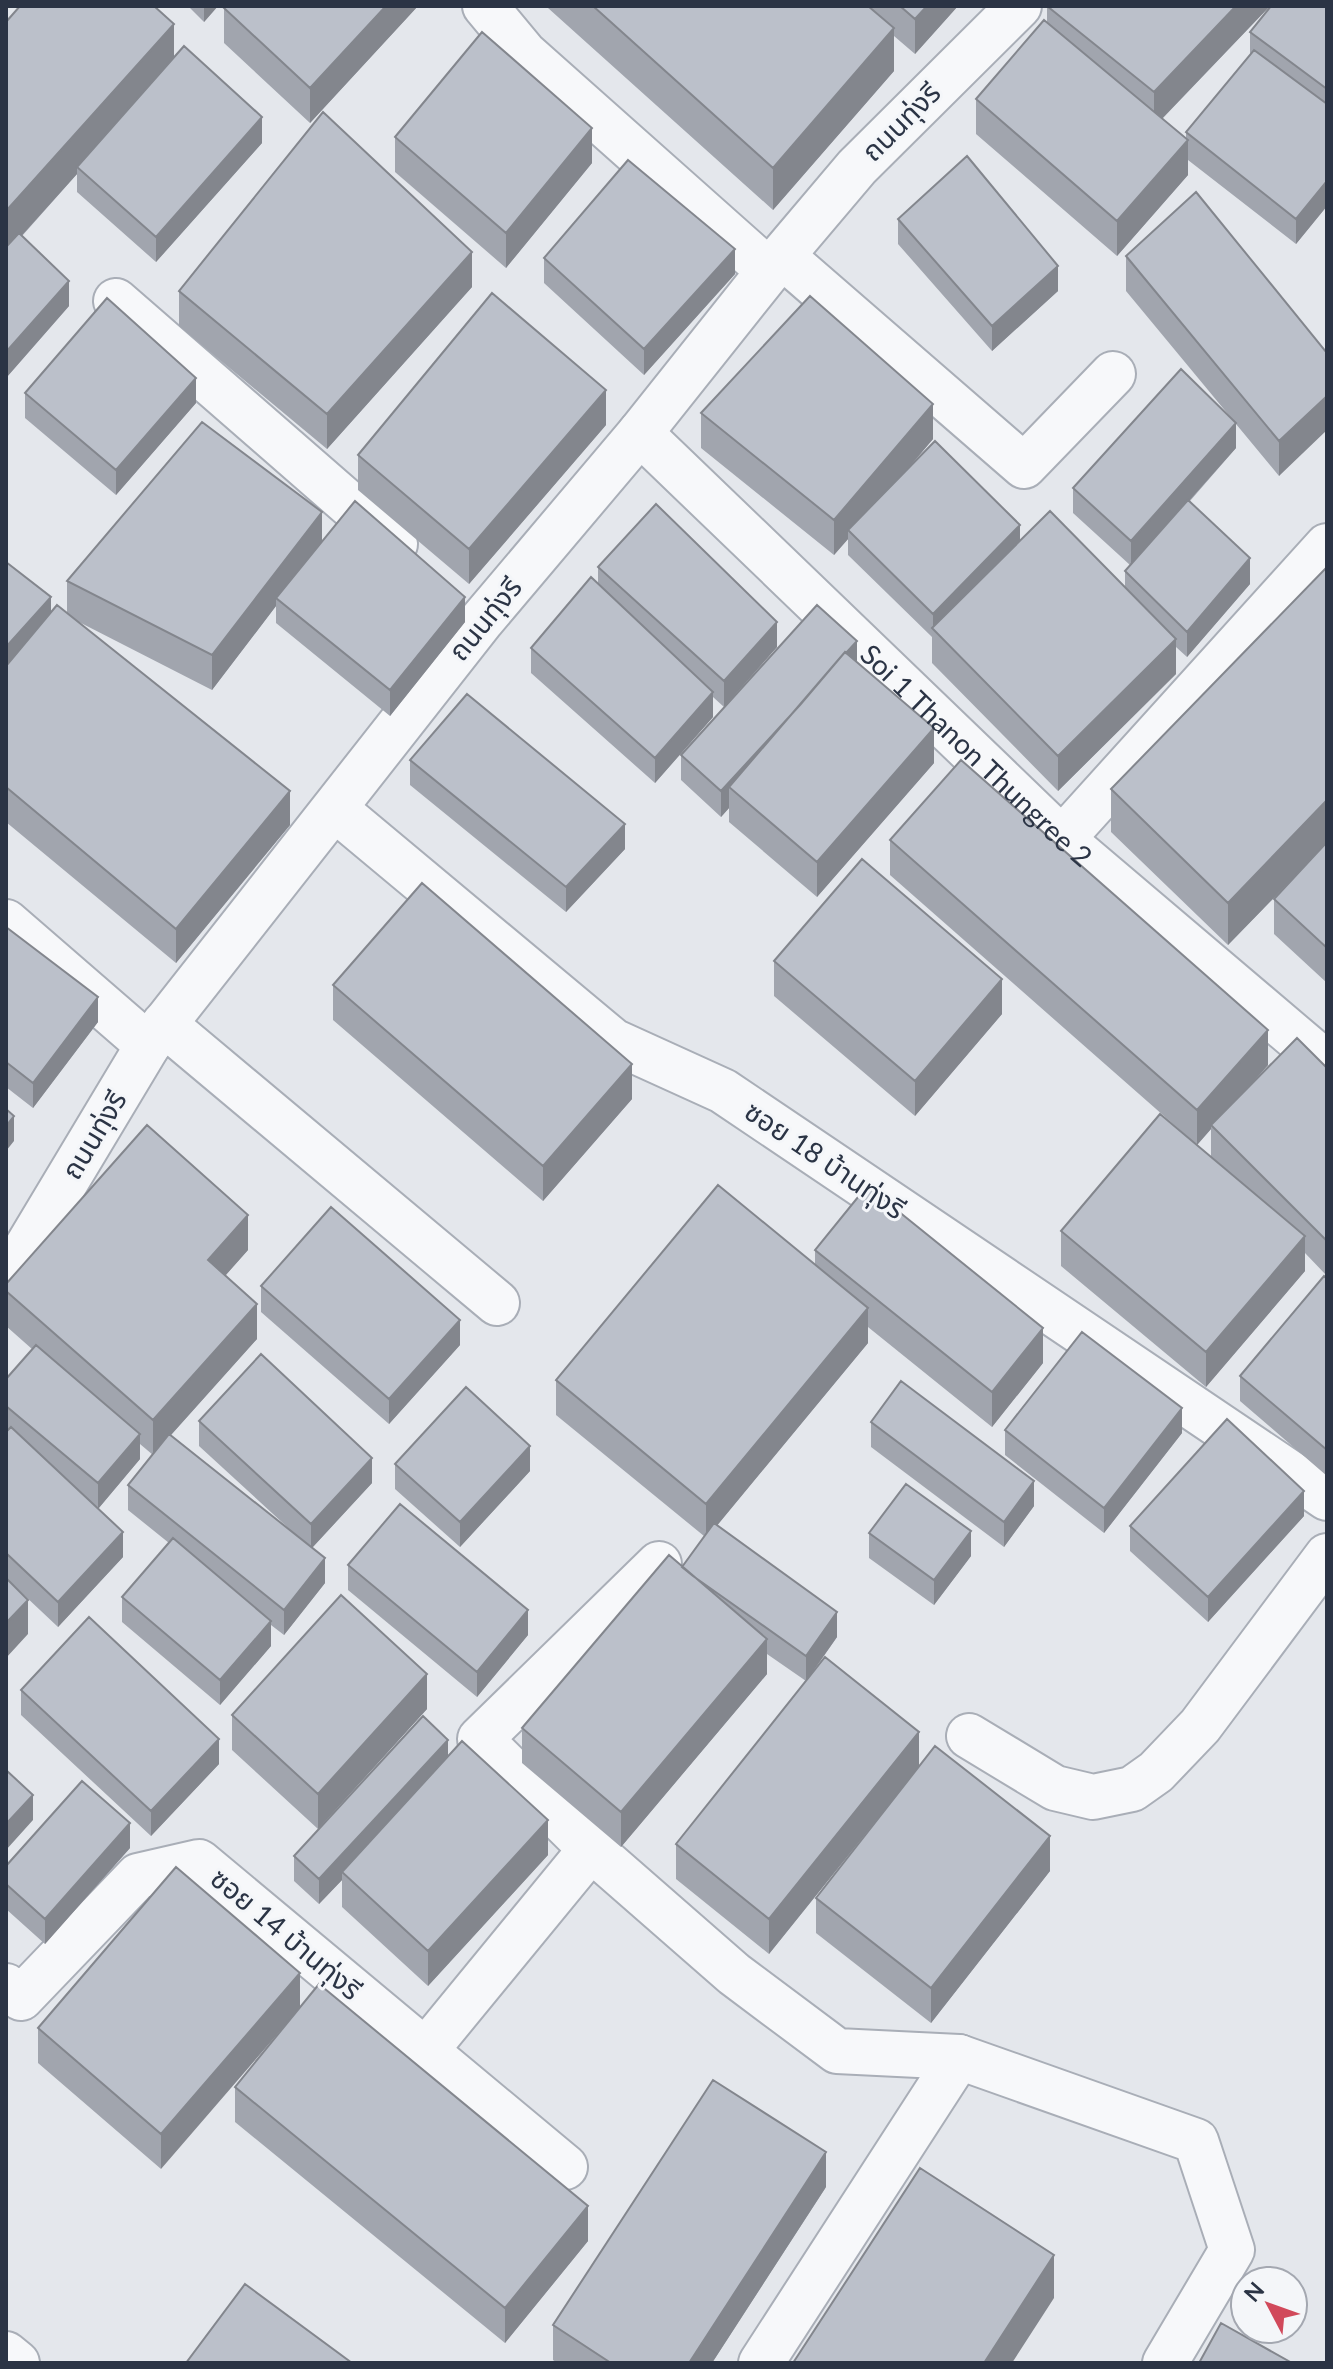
<svg xmlns="http://www.w3.org/2000/svg" width="1333" height="2369" font-family="Lato,'Noto Sans Thai',sans-serif">
<rect width="100%" height="100%" fill="#e4e7ec"/>
<g fill="none" stroke-linecap="round" stroke-linejoin="round">
<defs>
<g id="minor">
<path d="M 485,6 L 525,54 L 769,271"/>
<path d="M 116,301 L 395,544"/>
<path id="s1" d="M 640,433 L 1062,839 L 1327,1064"/>
<path d="M 335,809 L 613,1041 L 723,1091 L 1327,1498"/>
<path d="M 1062,839 L 1327,546"/>
<path d="M 6,922 L 148,1045"/>
<path d="M 164,1024 L 497,1303"/>
<path d="M 659,1564 L 480,1739 L 591,1849 L 734,1974 L 837,2051 L 959,2057 L 1196,2141 L 1232,2250 L 1165,2363"/>
<path d="M 969,1736 L 1055,1788 L 1093,1797 L 1132,1789 L 1156,1772 L 1200,1726 L 1327,1556"/>
<path d="M 6,1986 L 21,1998 L 138,1876 L 199,1862 L 565,2167"/>
<path d="M 426,2050 L 591,1849"/>
<path d="M 6,2354 L 17,2363"/>
<path d="M 761,2363 L 959,2057"/>
</g>
<path id="tertiary" d="M 782,256 L 1024,466 L 1113,374
M 6,1274 L 25,1250 L 148,1045 L 482,620 L 640,433 L 769,271 L 857,167 L 1019,6"/>
</defs>
<use href="#minor" stroke="#a9aeb7" stroke-width="48"/>
<use href="#tertiary" stroke="#a9aeb7" stroke-width="48"/>
<use href="#minor" stroke="#f7f8fa" stroke-width="44"/>
<use href="#tertiary" stroke="#f7f8fa" stroke-width="44"/>
</g>
<path fill="#a1a5ae" d="M 188,6 L 218,6 L 204,22 Z
M 418,6 L 310,123 L 224,43 L 224,8 Z
M 548,6 L 958,6 L 915,54 L 894,36 L 894,71 L 773,210 L 548,8 Z
M 1047,6 L 1270,6 L 1162,119 L 1186,138 L 1186,132 L 1250,55 L 1250,32 L 1327,6 L 1327,206 L 1296,244 L 1188,160 L 1188,175 L 1117,256 L 976,134 L 976,99 L 1047,22 Z
M 6,22 L 174,57 L 262,143 L 156,262 L 77,192 L 77,174 L 22,236 L 69,306 L 6,378 Z
M 395,137 L 592,163 L 506,268 L 395,172 Z
M 898,219 L 1058,291 L 992,351 L 898,244 Z
M 1126,256 L 1327,353 L 1279,476 L 1236,424 L 1236,448 L 1190,501 L 1250,584 L 1187,657 L 1176,647 L 1176,674 L 1058,791 L 932,663 L 932,637 L 848,555 L 848,539 L 834,555 L 701,448 L 701,413 L 933,439 L 901,477 L 1020,541 L 1125,587 L 1125,571 L 1130,565 L 1073,513 L 1073,488 L 1232,419 L 1126,291 Z
M 544,258 L 735,274 L 644,375 L 544,283 Z
M 472,287 L 327,449 L 179,326 L 179,291 Z
M 25,393 L 196,403 L 116,495 L 25,418 Z
M 606,425 L 469,584 L 358,490 L 358,455 Z
M 322,542 L 465,622 L 390,716 L 276,623 L 276,606 L 212,690 L 79,622 L 290,825 L 176,963 L 6,822 L 6,562 L 51,612 L 67,613 L 67,581 Z
M 598,567 L 777,647 L 724,707 L 713,697 L 713,717 L 655,783 L 531,673 L 531,648 L 598,584 Z
M 1327,567 L 1327,983 L 1274,934 L 1274,899 L 1303,868 L 1228,945 L 1111,832 L 1111,789 Z
M 857,662 L 934,763 L 817,897 L 729,822 L 729,808 L 721,817 L 681,780 L 681,755 Z
M 410,760 L 625,849 L 566,912 L 410,785 Z
M 890,840 L 1268,1065 L 1253,1082 L 1327,1068 L 1327,1276 L 1305,1253 L 1305,1271 L 1206,1387 L 1061,1266 L 1061,1231 L 1211,1157 L 1211,1129 L 1197,1145 L 890,875 Z
M 6,927 L 98,1022 L 33,1108 L 6,1087 Z
M 774,961 L 1002,1014 L 915,1116 L 774,996 Z
M 333,985 L 632,1099 L 543,1201 L 333,1020 Z
M 248,1250 L 225,1276 L 257,1339 L 171,1435 L 297,1536 L 199,1446 L 199,1421 L 372,1483 L 312,1548 L 325,1583 L 284,1635 L 271,1625 L 271,1646 L 220,1705 L 122,1622 L 122,1597 L 169,1543 L 128,1510 L 128,1485 L 153,1455 L 140,1444 L 140,1459 L 98,1509 L 123,1557 L 58,1627 L 6,1578 L 6,1379 L 32,1349 L 6,1326 L 6,1284 Z
M 815,1250 L 1043,1363 L 992,1427 L 868,1327 L 868,1343 L 717,1525 L 837,1637 L 810,1676 L 919,1767 L 1050,1871 L 931,2023 L 816,1933 L 816,1898 L 893,1800 L 769,1954 L 676,1879 L 676,1844 L 806,1681 L 767,1654 L 767,1674 L 621,1847 L 522,1763 L 522,1728 L 682,1567 L 704,1536 L 556,1415 L 556,1380 L 815,1265 Z
M 1327,1279 L 1327,1476 L 1240,1401 L 1240,1376 Z
M 261,1286 L 460,1345 L 389,1424 L 261,1312 Z
M 871,1422 L 1034,1506 L 1004,1547 L 871,1447 Z
M 1005,1430 L 1182,1433 L 1104,1533 L 1005,1455 Z
M 395,1464 L 530,1471 L 460,1547 L 395,1489 Z
M 1304,1516 L 1208,1622 L 1130,1551 L 1130,1526 Z
M 869,1533 L 971,1556 L 934,1605 L 869,1558 Z
M 348,1565 L 528,1635 L 477,1697 L 348,1590 Z
M 1327,1655 L 1327,1685 L 1325,1683 L 1325,1658 Z
M 21,1690 L 219,1764 L 151,1836 L 21,1715 Z
M 427,1709 L 318,1829 L 232,1750 L 232,1715 Z
M 448,1756 L 548,1855 L 428,1986 L 342,1907 L 342,1880 L 319,1904 L 294,1881 L 294,1856 Z
M 130,1848 L 45,1944 L 6,1909 L 6,1866 Z
M 176,1867 L 161,2169 L 38,2063 L 38,2028 Z
M 235,2087 L 588,2241 L 505,2343 L 235,2122 Z
M 826,2187 L 712,2363 L 557,2363 L 553,2360 L 553,2325 Z"/>
<path fill="#83868d" d="M 204,6 L 218,6 L 204,22 Z
M 386,6 L 418,6 L 310,123 L 310,88 Z
M 927,6 L 958,6 L 915,54 L 915,19 Z
M 1236,6 L 1270,6 L 1154,127 L 1154,92 Z
M 174,24 L 174,66 L 77,167 L 77,174 L 6,253 L 6,211 Z
M 894,28 L 894,71 L 773,210 L 773,168 Z
M 262,117 L 262,143 L 156,262 L 156,237 Z
M 592,128 L 592,163 L 506,268 L 506,233 Z
M 1188,140 L 1188,175 L 1117,256 L 1117,221 Z
M 1327,181 L 1327,206 L 1296,244 L 1296,219 Z
M 735,249 L 735,274 L 644,375 L 644,349 Z
M 472,252 L 472,287 L 327,449 L 327,414 Z
M 1058,266 L 1058,291 L 992,351 L 992,326 Z
M 69,281 L 69,306 L 6,378 L 6,352 Z
M 196,378 L 196,403 L 116,495 L 116,470 Z
M 606,390 L 606,425 L 469,584 L 469,549 Z
M 1327,396 L 1327,430 L 1279,476 L 1279,441 Z
M 933,404 L 933,439 L 852,534 L 848,530 L 848,539 L 834,555 L 834,520 Z
M 1236,423 L 1236,448 L 1131,566 L 1131,541 Z
M 322,512 L 322,547 L 276,598 L 276,606 L 212,690 L 212,655 Z
M 1020,525 L 1020,550 L 933,629 L 933,614 Z
M 1250,558 L 1250,584 L 1187,657 L 1187,632 Z
M 51,597 L 51,632 L 6,682 L 6,647 Z
M 465,597 L 465,622 L 390,716 L 390,690 Z
M 777,622 L 777,647 L 724,707 L 724,681 Z
M 1176,639 L 1176,674 L 1058,791 L 1058,756 Z
M 857,641 L 857,667 L 729,787 L 729,808 L 721,817 L 721,791 Z
M 713,692 L 713,717 L 655,783 L 655,758 Z
M 934,728 L 934,763 L 817,897 L 817,862 Z
M 290,791 L 290,825 L 176,963 L 176,929 Z
M 1327,800 L 1327,843 L 1228,945 L 1228,903 Z
M 625,824 L 625,849 L 566,912 L 566,887 Z
M 1002,979 L 1002,1014 L 915,1116 L 915,1081 Z
M 98,997 L 98,1022 L 33,1108 L 33,1083 Z
M 1268,1030 L 1268,1065 L 1213,1127 L 1211,1125 L 1211,1129 L 1197,1145 L 1197,1110 Z
M 632,1064 L 632,1099 L 543,1201 L 543,1166 Z
M 14,1116 L 14,1141 L 6,1151 L 6,1126 Z
M 248,1215 L 248,1250 L 208,1295 L 208,1260 Z
M 1305,1236 L 1305,1271 L 1206,1387 L 1206,1352 Z
M 257,1304 L 257,1339 L 153,1455 L 153,1420 Z
M 868,1308 L 868,1343 L 706,1539 L 706,1504 Z
M 460,1320 L 460,1345 L 389,1424 L 389,1399 Z
M 1043,1328 L 1043,1363 L 992,1427 L 992,1392 Z
M 1182,1408 L 1182,1433 L 1104,1533 L 1104,1508 Z
M 140,1434 L 140,1459 L 98,1509 L 98,1483 Z
M 530,1446 L 530,1471 L 460,1547 L 460,1522 Z
M 372,1458 L 372,1483 L 311,1549 L 311,1524 Z
M 1034,1481 L 1034,1506 L 1004,1547 L 1004,1522 Z
M 1304,1491 L 1304,1516 L 1208,1622 L 1208,1597 Z
M 971,1531 L 971,1556 L 934,1605 L 934,1580 Z
M 123,1532 L 123,1557 L 58,1627 L 58,1602 Z
M 325,1558 L 325,1583 L 284,1635 L 284,1610 Z
M 28,1600 L 28,1634 L 6,1658 L 6,1623 Z
M 528,1610 L 528,1635 L 477,1697 L 477,1672 Z
M 837,1612 L 837,1637 L 806,1681 L 806,1656 Z
M 271,1621 L 271,1646 L 220,1705 L 220,1680 Z
M 767,1639 L 767,1674 L 621,1847 L 621,1812 Z
M 427,1674 L 427,1709 L 318,1829 L 318,1794 Z
M 919,1732 L 919,1767 L 769,1954 L 769,1919 Z
M 219,1739 L 219,1764 L 151,1836 L 151,1811 Z
M 448,1740 L 448,1765 L 342,1872 L 342,1880 L 319,1904 L 319,1879 Z
M 33,1795 L 33,1820 L 6,1850 L 6,1824 Z
M 548,1820 L 548,1855 L 428,1986 L 428,1951 Z
M 130,1823 L 130,1848 L 45,1944 L 45,1919 Z
M 1050,1836 L 1050,1871 L 931,2023 L 931,1988 Z
M 300,1973 L 300,2008 L 161,2169 L 161,2134 Z
M 826,2152 L 826,2187 L 712,2363 L 689,2363 Z
M 588,2206 L 588,2241 L 505,2343 L 505,2308 Z
M 1054,2255 L 1054,2298 L 1012,2363 L 984,2363 Z"/>
<path fill="#bbc0ca" stroke="#83868d" stroke-width="2" d="M 20,6 L 154,6 L 174,24 L 6,211 L 6,22 Z
M 226,6 L 386,6 L 310,88 L 224,8 Z
M 593,6 L 868,6 L 894,28 L 773,168 Z
M 900,6 L 927,6 L 915,19 Z
M 1047,6 L 1236,6 L 1154,92 Z
M 1271,6 L 1327,6 L 1327,89 L 1250,32 Z
M 1044,20 L 1188,140 L 1117,221 L 976,99 Z
M 482,32 L 592,128 L 506,233 L 395,137 Z
M 184,46 L 262,117 L 156,237 L 77,167 Z
M 1254,50 L 1327,104 L 1327,181 L 1296,219 L 1186,132 Z
M 323,112 L 472,252 L 327,414 L 179,291 Z
M 967,156 L 1058,266 L 992,326 L 898,219 Z
M 628,160 L 735,249 L 644,349 L 544,258 Z
M 1196,192 L 1327,353 L 1327,396 L 1279,441 L 1126,256 Z
M 19,233 L 69,281 L 6,352 L 6,247 Z
M 492,293 L 606,390 L 469,549 L 358,455 Z
M 810,296 L 933,404 L 834,520 L 701,413 Z
M 107,298 L 196,378 L 116,470 L 25,393 Z
M 1181,369 L 1236,423 L 1131,541 L 1073,488 Z
M 202,422 L 322,512 L 212,655 L 67,581 Z
M 935,441 L 1020,525 L 933,614 L 848,530 Z
M 1188,500 L 1250,558 L 1187,632 L 1125,571 Z
M 355,501 L 465,597 L 390,690 L 276,598 Z
M 656,504 L 777,622 L 724,681 L 598,567 Z
M 1050,511 L 1176,639 L 1058,756 L 932,628 Z
M 6,562 L 51,597 L 6,647 Z
M 1327,567 L 1327,800 L 1228,903 L 1111,789 Z
M 591,577 L 713,692 L 655,758 L 531,648 Z
M 57,605 L 290,791 L 176,929 L 6,787 L 6,666 Z
M 817,605 L 857,641 L 846,653 L 845,652 L 800,705 L 721,791 L 681,755 Z
M 845,652 L 934,728 L 817,862 L 729,787 Z
M 467,694 L 625,824 L 566,887 L 410,760 Z
M 961,760 L 1268,1030 L 1197,1110 L 890,840 Z
M 1327,842 L 1327,948 L 1274,899 Z
M 862,859 L 1002,979 L 915,1081 L 774,961 Z
M 422,883 L 632,1064 L 543,1166 L 333,985 Z
M 6,927 L 98,997 L 33,1083 L 6,1062 Z
M 1297,1038 L 1327,1068 L 1327,1241 L 1211,1125 Z
M 6,1109 L 14,1116 L 6,1126 Z
M 1160,1114 L 1305,1236 L 1206,1352 L 1061,1231 Z
M 147,1125 L 248,1215 L 208,1260 L 257,1304 L 153,1420 L 6,1291 L 6,1284 Z
M 718,1185 L 868,1308 L 706,1504 L 556,1380 Z
M 867,1186 L 1043,1328 L 992,1392 L 815,1250 Z
M 331,1207 L 460,1320 L 389,1399 L 261,1286 Z
M 1324,1276 L 1327,1279 L 1327,1450 L 1240,1376 Z
M 1082,1332 L 1182,1408 L 1104,1508 L 1005,1430 Z
M 36,1345 L 140,1434 L 98,1483 L 6,1406 L 6,1379 Z
M 261,1354 L 372,1458 L 311,1524 L 199,1421 Z
M 901,1381 L 1034,1481 L 1004,1522 L 871,1422 Z
M 466,1387 L 530,1446 L 460,1522 L 395,1464 Z
M 1227,1419 L 1304,1491 L 1208,1597 L 1130,1526 Z
M 11,1427 L 123,1532 L 58,1602 L 6,1553 L 6,1432 Z
M 169,1434 L 325,1558 L 284,1610 L 128,1485 Z
M 906,1484 L 971,1531 L 934,1580 L 869,1533 Z
M 400,1504 L 528,1610 L 477,1672 L 348,1565 Z
M 714,1523 L 837,1612 L 806,1656 L 693,1576 L 682,1567 Z
M 173,1538 L 271,1621 L 220,1680 L 122,1597 Z
M 669,1555 L 767,1639 L 621,1812 L 522,1728 Z
M 6,1578 L 28,1600 L 6,1623 Z
M 341,1595 L 427,1674 L 318,1794 L 232,1715 Z
M 89,1617 L 219,1739 L 151,1811 L 21,1690 Z
M 825,1657 L 919,1732 L 769,1919 L 676,1844 Z
M 423,1716 L 448,1740 L 319,1879 L 294,1856 Z
M 462,1741 L 548,1820 L 428,1951 L 342,1872 Z
M 935,1746 L 1050,1836 L 931,1988 L 816,1898 Z
M 6,1770 L 33,1795 L 6,1824 Z
M 82,1781 L 130,1823 L 45,1919 L 6,1884 L 6,1866 Z
M 176,1867 L 300,1973 L 161,2134 L 38,2028 Z
M 319,1984 L 588,2206 L 505,2308 L 235,2087 Z
M 713,2080 L 826,2152 L 689,2363 L 611,2363 L 553,2325 Z
M 920,2168 L 1054,2255 L 984,2363 L 793,2363 Z
M 245,2284 L 352,2363 L 186,2363 Z
M 1221,2323 L 1292,2363 L 1199,2363 Z"/>
<g text-anchor="middle" stroke-width="6" stroke-linejoin="round" paint-order="stroke">
<g font-size="28" fill="#2b3445" stroke="#f4f6f9">
<text transform="translate(901 122) rotate(-45)" y="10">ถนนทุ่งรี</text>
<text transform="translate(485 619) rotate(-51)" y="10">ถนนทุ่งรี</text>
<text dy="10" stroke="none"><textPath href="#s1" startOffset="466">Soi 1 Thanon Thungree 2</textPath></text>
<text transform="translate(94 1135) rotate(-59)" y="10">ถนนทุ่งรี</text>
<text transform="translate(825 1160) rotate(34)" y="10">ซอย 18 บ้านทุ่งรี</text>
<text transform="translate(286 1934) rotate(40)" y="10">ซอย 14 บ้านทุ่งรี</text>
</g>
</g>
<rect width="1333" height="2369" fill="none" stroke="#2b3445" stroke-width="16"/>
<g transform="translate(1269 2305) rotate(311)"><circle r="38" fill="#f4f6f9" stroke="#a4a8b1" stroke-width="2"/>
<path d="M0-6L14 30L0 20L-14 30Z" fill="#d1495b"/>
<text y="-12" font-size="22" font-weight="bold" text-anchor="middle" fill="#2b3445">N</text>
</g>
</svg>
